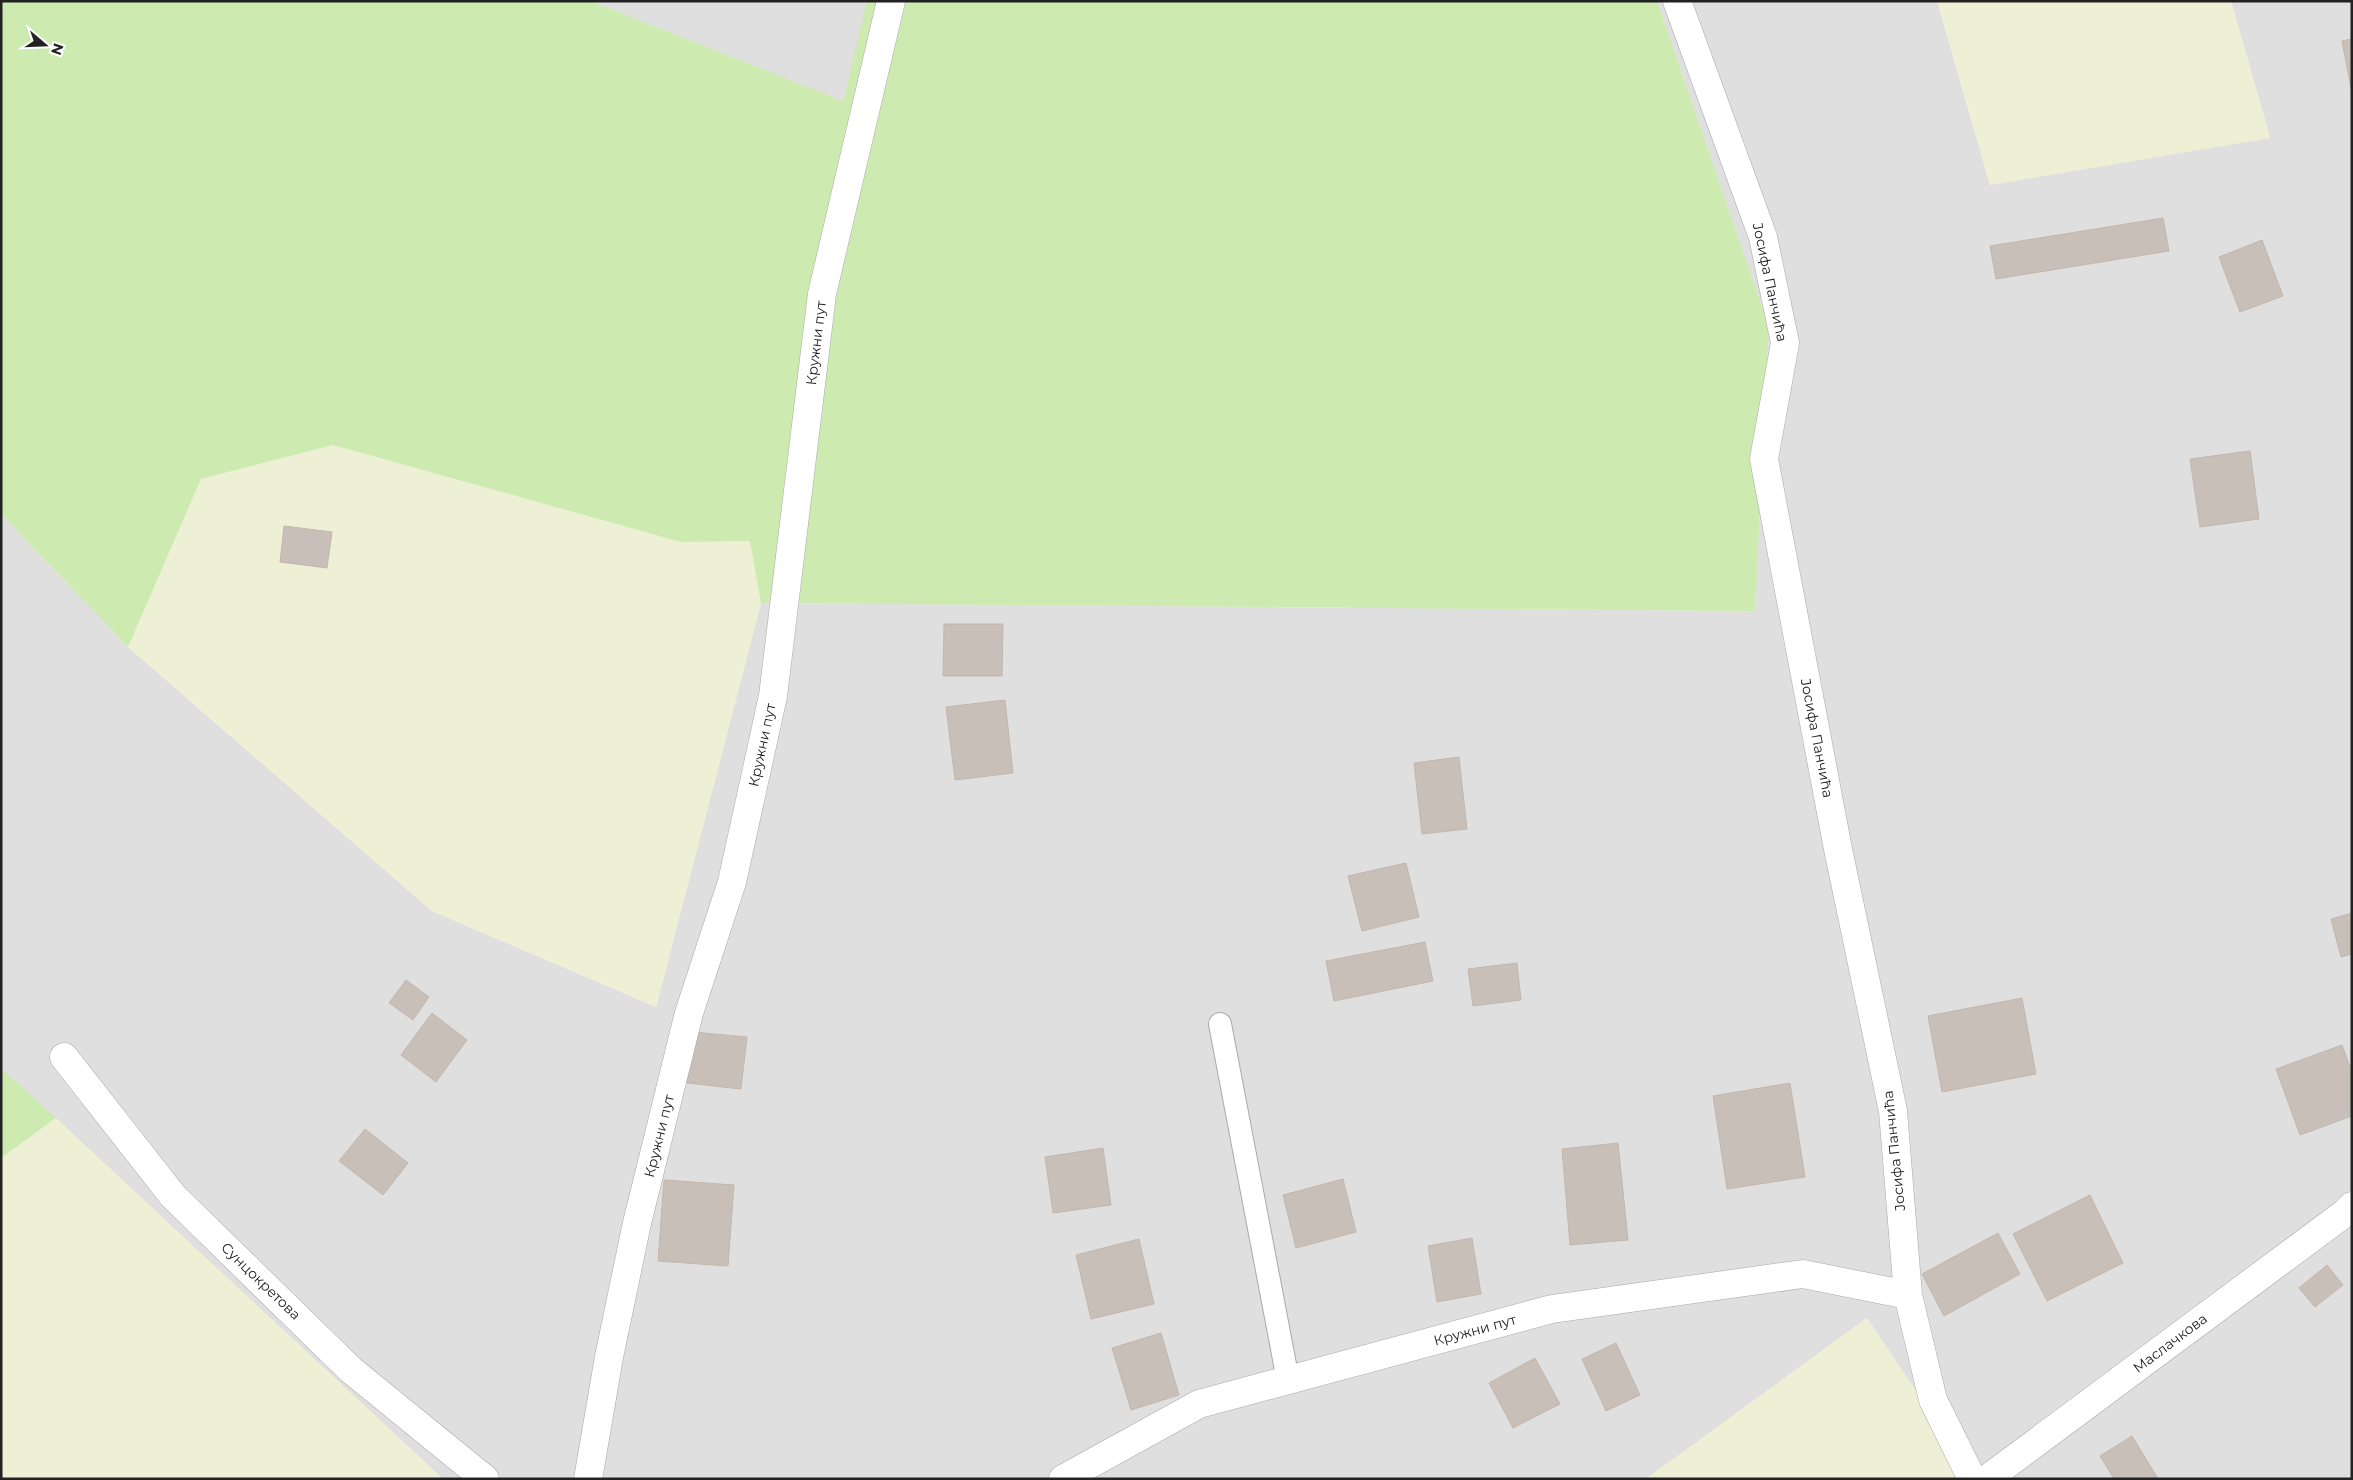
<svg xmlns="http://www.w3.org/2000/svg" width="2353" height="1480" font-family="Montserrat,sans-serif">
<rect width="100%" height="100%" fill="#f2efe9"/>
<path fill="#e0dfdf" d="M 591,1 L 867,1 L 844,102 Z
M 1657,1 L 1937,1 L 1990,185 L 2270,137 L 2231,1 L 2352,1 L 2352,1479 L 1975,1479 L 1867,1318 L 1646,1479 L 443,1479 L 1,1068 L 1,514 L 128,647 L 432,911 L 656,1007 L 761,603 L 1755,611 L 1769,327 Z"/>
<path fill="#eef0d5" d="M 1937,1 L 2231,1 L 2270,138 L 1990,185 Z
M 333,445 L 681,542 L 751,541 L 761,603 L 656,1007 L 432,911 L 128,647 L 201,479 Z
M 56,1118 L 443,1479 L 1,1479 L 1,1158 Z
M 1867,1318 L 1975,1479 L 1646,1479 Z"/>
<path fill="#cdebb0" d="M 1,1 L 591,1 L 843,101 L 867,1 L 1657,1 L 1769,327 L 1755,611 L 761,603 L 750,541 L 681,542 L 333,445 L 201,479 L 128,647 L 1,514 Z
M 1,1068 L 56,1118 L 1,1158 Z"/>
<path fill="#c7bfb8" stroke="#c4b6ab" d="M 2352,39 L 2352,93 L 2342,41 Z
M 2163,218 L 2169,251 L 1996,279 L 1990,246 Z
M 2262,240 L 2283,296 L 2240,312 L 2219,257 Z
M 2250,451 L 2259,519 L 2200,527 L 2190,459 Z
M 284,526 L 332,532 L 327,568 L 280,562 Z
M 944,624 L 1003,624 L 1002,676 L 943,676 Z
M 1005,700 L 1013,773 L 955,780 L 946,707 Z
M 1459,757 L 1467,829 L 1422,834 L 1414,763 Z
M 1406,863 L 1419,917 L 1362,931 L 1348,876 Z
M 2352,913 L 2352,954 L 2341,957 L 2331,919 Z
M 1425,942 L 1433,981 L 1334,1001 L 1326,961 Z
M 1517,963 L 1521,1000 L 1473,1006 L 1468,969 Z
M 406,980 L 429,997 L 413,1020 L 389,1003 Z
M 2022,998 L 2036,1074 L 1942,1092 L 1928,1016 Z
M 432,1013 L 467,1040 L 436,1082 L 401,1055 Z
M 693,1032 L 747,1037 L 741,1089 L 687,1083 Z
M 2342,1045 L 2352,1072 L 2352,1116 L 2300,1135 L 2276,1069 Z
M 1790,1083 L 1805,1177 L 1727,1189 L 1713,1096 Z
M 365,1129 L 408,1163 L 383,1195 L 339,1161 Z
M 1618,1143 L 1628,1240 L 1570,1245 L 1562,1149 Z
M 1103,1148 L 1111,1205 L 1053,1213 L 1045,1157 Z
M 1343,1179 L 1356,1232 L 1296,1248 L 1283,1195 Z
M 664,1180 L 734,1185 L 728,1266 L 658,1261 Z
M 2090,1195 L 2123,1263 L 2047,1301 L 2013,1234 Z
M 1998,1233 L 2020,1274 L 1944,1316 L 1922,1274 Z
M 1472,1238 L 1481,1294 L 1437,1302 L 1428,1246 Z
M 1139,1239 L 1154,1304 L 1091,1319 L 1076,1255 Z
M 2327,1265 L 2343,1285 L 2315,1307 L 2299,1288 Z
M 1161,1333 L 1179,1395 L 1131,1410 L 1112,1348 Z
M 1616,1343 L 1640,1395 L 1606,1411 L 1582,1359 Z
M 1535,1358 L 1560,1404 L 1513,1428 L 1489,1383 Z
M 2132,1436 L 2157,1477 L 2154,1479 L 2114,1479 L 2100,1456 Z"/>
<g fill="none" stroke-linecap="round" stroke-linejoin="round">
<defs>
<path id="lane" d="M 1220,1024 L 1288,1380"/>
<path id="street" d="M 1677,1 L 1763,237 L 1785,343 L 1764,459 L 1838,849 L 1893,1111 L 1908,1295 L 1933,1400 L 1972,1479
M 64,1057 L 173,1196 L 351,1370 L 485,1479
M 588,1479 L 609,1357 L 637,1223 L 689,1013 L 732,882 L 773,696 L 822,294 L 891,1
M 1063,1479 L 1199,1404 L 1552,1309 L 1803,1274 L 1908,1295
M 1987,1479 L 2345,1213 L 2352,1206"/>
</defs>
<use href="#lane" stroke="#a9a9a9" stroke-width="24"/>
<use href="#street" stroke="#a9a9a9" stroke-width="29"/>
<use href="#lane" stroke="#fff" stroke-width="22"/>
<use href="#street" stroke="#fff" stroke-width="28"/>
</g>
<g text-anchor="middle" stroke-width="4.5" stroke-linejoin="round" paint-order="stroke">
<g font-size="14" fill="#222" stroke="#fff">
<text transform="translate(1770 282) rotate(78)" y="5">Јосифа Панчића</text>
<text transform="translate(816 343) rotate(-83)" y="5">Кружни пут</text>
<text transform="translate(1817 738) rotate(79)" y="5">Јосифа Панчића</text>
<text transform="translate(762 745) rotate(-78)" y="5">Кружни пут</text>
<text transform="translate(659 1136) rotate(-76)" y="5">Кружни пут</text>
<text transform="translate(1894 1151) rotate(-96)" y="5">Јосифа Панчића</text>
<text transform="translate(261 1281) rotate(44)" y="5">Сунцокретова</text>
<text transform="translate(1475 1330) rotate(-15)" y="5">Кружни пут</text>
<text transform="translate(2170 1343) rotate(-37)" y="5">Маслачкова</text>
</g>
</g>
<rect width="2353" height="1480" fill="none" stroke="#222222" stroke-width="5"/>
<g transform="translate(45 45) rotate(109)" stroke="#ffffff" stroke-width="4" paint-order="stroke">
<path d="M0-4L9 19L0 12L-9 19Z" fill="#222222"/>
<text y="-8" font-size="14" font-weight="bold" text-anchor="middle" fill="#222222">N</text>
</g>
</svg>
